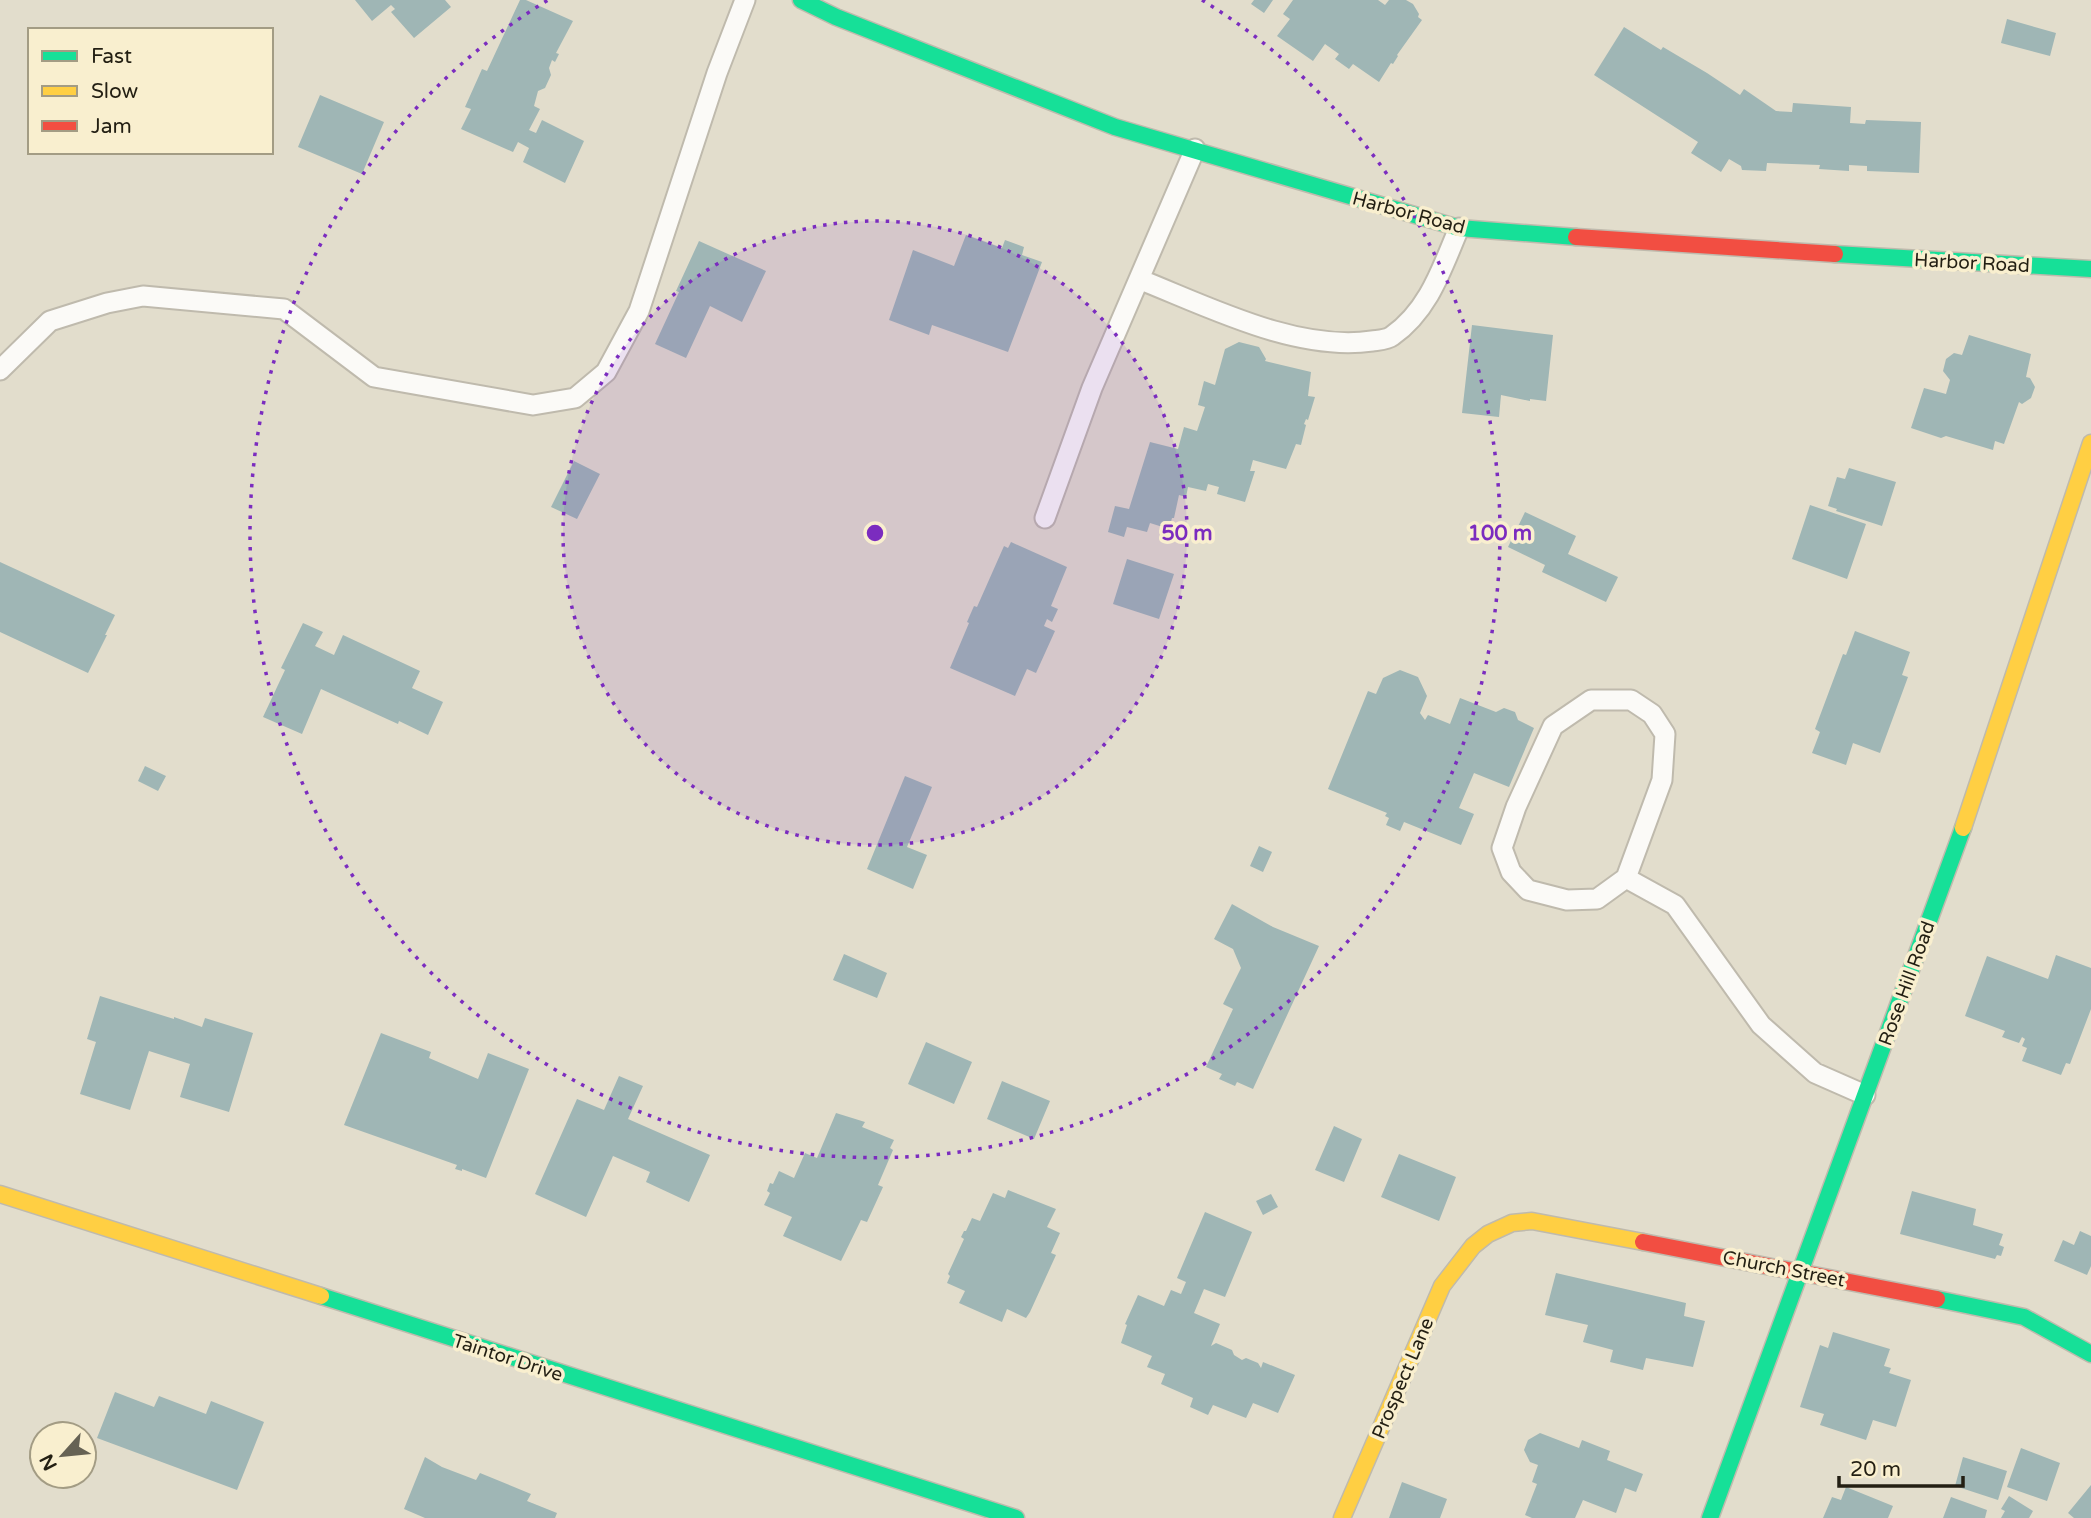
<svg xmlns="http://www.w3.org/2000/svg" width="2091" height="1518" font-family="'Varela Round',sans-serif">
<rect width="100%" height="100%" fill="#e2ddcc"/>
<path fill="#9fb6b5" d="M 355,0 L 445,0 L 451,7 L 414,38 L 391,12 L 395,9 L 391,5 L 372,21 Z
M 520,0 L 526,0 L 573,21 L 556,53 L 559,54 L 555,62 L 552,60 L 549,68 L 551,75 L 545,88 L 538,91 L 534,106 L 540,109 L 529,130 L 536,133 L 542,120 L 584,141 L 565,183 L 523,162 L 529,148 L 518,142 L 513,152 L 461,129 L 471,109 L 465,107 L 482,69 L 487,71 Z
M 1254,0 L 1273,0 L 1264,13 L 1251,4 Z
M 1293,0 L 1378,0 L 1385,5 L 1389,0 L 1406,0 L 1413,4 L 1419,14 L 1418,17 L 1422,20 L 1397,55 L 1398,56 L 1393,64 L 1391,63 L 1379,82 L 1353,64 L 1349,69 L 1335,59 L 1339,54 L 1325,44 L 1313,61 L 1277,36 L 1290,19 L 1283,14 Z
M 2007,19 L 2056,33 L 2050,56 L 2001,43 Z
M 1624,27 L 1661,50 L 1663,47 L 1707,73 L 1740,95 L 1744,89 L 1776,111 L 1792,112 L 1793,103 L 1851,107 L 1850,123 L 1865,124 L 1866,120 L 1921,122 L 1919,173 L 1867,171 L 1867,166 L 1849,165 L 1849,171 L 1819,169 L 1820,165 L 1767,163 L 1766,171 L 1742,170 L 1741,166 L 1729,159 L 1721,172 L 1691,153 L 1698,142 L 1594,75 Z
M 320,95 L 384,122 L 362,174 L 298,147 Z
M 966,235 L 1002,248 L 1005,240 L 1024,247 L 1022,255 L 1042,262 L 1008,352 L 932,325 L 929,335 L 889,320 L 913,250 L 954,266 Z
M 699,241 L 766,271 L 742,322 L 710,306 L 686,358 L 655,344 L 679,292 L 676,291 Z
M 1472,325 L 1553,335 L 1546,401 L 1530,399 L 1530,401 L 1501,395 L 1499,417 L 1462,413 Z
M 1969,335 L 2031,354 L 2026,377 L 2030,378 L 2035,387 L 2031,398 L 2022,404 L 2019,402 L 2004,444 L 1995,441 L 1993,450 L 1946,436 L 1941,438 L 1911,428 L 1924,388 L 1946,394 L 1950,380 L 1943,371 L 1946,359 L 1954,353 L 1962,355 Z
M 1239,342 L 1259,347 L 1266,359 L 1265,361 L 1311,372 L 1308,396 L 1315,397 L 1308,420 L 1306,419 L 1304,424 L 1306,425 L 1301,445 L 1296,444 L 1286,469 L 1253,460 L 1250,471 L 1255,471 L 1245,502 L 1217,494 L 1219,487 L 1208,484 L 1206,491 L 1188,487 L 1186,497 L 1179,495 L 1174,518 L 1172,518 L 1169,529 L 1150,523 L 1147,532 L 1127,527 L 1124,537 L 1108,532 L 1115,506 L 1129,509 L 1150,442 L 1178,449 L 1184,427 L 1197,431 L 1205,407 L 1198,405 L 1204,381 L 1215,385 L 1225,349 Z
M 574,461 L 600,474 L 577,519 L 551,507 Z
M 1849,468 L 1896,482 L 1882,526 L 1836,511 L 1837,509 L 1828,506 L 1837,477 L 1845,479 Z
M 1810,505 L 1866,524 L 1847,579 L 1792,559 Z
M 1525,512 L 1576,536 L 1568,554 L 1618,577 L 1606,602 L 1542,572 L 1545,565 L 1508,547 Z
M 1011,542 L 1067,567 L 1051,606 L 1058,609 L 1052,622 L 1047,619 L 1044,626 L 1055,631 L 1036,673 L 1027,669 L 1015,696 L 950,668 L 969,623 L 967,622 L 974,606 L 977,607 L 1004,546 L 1008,548 Z
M 1127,559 L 1174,574 L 1159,619 L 1113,604 Z
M 0,562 L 115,615 L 105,635 L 107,635 L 88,673 L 0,632 Z
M 303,623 L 323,632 L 315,646 L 334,655 L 343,635 L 420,671 L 412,688 L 443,702 L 428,735 L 399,721 L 398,724 L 321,689 L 302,734 L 263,717 L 285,670 L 281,668 Z
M 1855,631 L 1910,652 L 1902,675 L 1908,677 L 1880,753 L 1853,743 L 1846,765 L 1812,753 L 1820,732 L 1815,729 L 1843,654 L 1846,655 Z
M 1400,670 L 1418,677 L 1427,696 L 1420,713 L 1425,720 L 1428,715 L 1450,724 L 1460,698 L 1496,712 L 1504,708 L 1515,712 L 1518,720 L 1534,728 L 1509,787 L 1474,773 L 1459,808 L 1474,814 L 1461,845 L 1404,822 L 1400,831 L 1386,825 L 1389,818 L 1385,816 L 1387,813 L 1328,789 L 1368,691 L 1376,694 L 1383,678 Z
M 145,766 L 166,776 L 158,791 L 138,781 Z
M 905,776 L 932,787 L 907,847 L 927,855 L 913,889 L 867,869 Z
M 1259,846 L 1272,852 L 1263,872 L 1250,866 Z
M 1232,904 L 1273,927 L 1319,946 L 1253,1089 L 1237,1082 L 1235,1086 L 1219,1079 L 1222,1074 L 1206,1067 L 1233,1009 L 1223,1004 L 1241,968 L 1233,949 L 1214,939 Z
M 844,954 L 887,973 L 877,998 L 833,980 Z
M 2056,955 L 2091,968 L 2091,1009 L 2070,1064 L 2066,1063 L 2061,1075 L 2022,1061 L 2027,1048 L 2022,1046 L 2025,1039 L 2022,1037 L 2019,1043 L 2002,1037 L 2005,1031 L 1965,1016 L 1987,956 L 2048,979 Z
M 100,996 L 174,1019 L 174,1017 L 202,1027 L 205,1018 L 253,1033 L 229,1112 L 180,1097 L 190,1064 L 149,1051 L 130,1110 L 80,1094 L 96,1042 L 87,1039 Z
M 381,1033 L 431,1052 L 429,1058 L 478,1079 L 488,1053 L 529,1069 L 486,1178 L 462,1169 L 462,1171 L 455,1169 L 457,1165 L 344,1125 Z
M 926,1042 L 972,1062 L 954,1104 L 908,1084 Z
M 619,1076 L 643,1086 L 628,1119 L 710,1155 L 689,1202 L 646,1182 L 650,1172 L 613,1156 L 586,1217 L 535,1194 L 577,1099 L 604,1110 Z
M 1002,1081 L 1050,1101 L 1034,1139 L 987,1119 Z
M 836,1113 L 865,1122 L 862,1127 L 894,1140 L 890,1148 L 893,1150 L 878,1185 L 883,1187 L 867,1222 L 861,1220 L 841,1261 L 783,1236 L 792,1217 L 764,1205 L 770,1193 L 767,1191 L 770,1183 L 773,1184 L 779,1171 L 794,1178 L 805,1153 L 817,1158 Z
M 1334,1126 L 1362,1139 L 1344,1182 L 1315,1170 Z
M 1399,1154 L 1456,1177 L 1439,1221 L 1381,1197 Z
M 1008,1190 L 1056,1209 L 1047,1227 L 1060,1233 L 1051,1253 L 1056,1255 L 1030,1312 L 1026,1318 L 1007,1309 L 1002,1322 L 959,1303 L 965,1291 L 947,1283 L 950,1276 L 948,1274 L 964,1239 L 961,1237 L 964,1231 L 966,1231 L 972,1218 L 980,1221 L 993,1193 L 1005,1198 Z
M 1912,1191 L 1976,1209 L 1973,1225 L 2003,1234 L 1999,1245 L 2004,1247 L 2001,1256 L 1997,1255 L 1995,1259 L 1900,1234 Z
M 1271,1194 L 1278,1207 L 1263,1215 L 1256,1201 Z
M 1205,1212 L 1252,1232 L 1225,1297 L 1204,1289 L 1194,1313 L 1220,1324 L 1211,1346 L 1216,1343 L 1232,1350 L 1234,1355 L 1242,1360 L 1246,1358 L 1258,1363 L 1261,1368 L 1263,1362 L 1295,1375 L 1278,1413 L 1253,1403 L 1246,1418 L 1213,1405 L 1208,1415 L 1190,1407 L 1193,1398 L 1161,1384 L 1165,1374 L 1147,1367 L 1152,1356 L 1121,1343 L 1127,1325 L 1125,1324 L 1138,1295 L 1164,1306 L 1171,1290 L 1181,1294 L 1186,1282 L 1177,1278 Z
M 2080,1231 L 2091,1236 L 2091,1266 L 2087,1275 L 2054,1261 L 2063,1240 L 2074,1245 Z
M 1556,1273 L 1686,1303 L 1684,1316 L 1705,1321 L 1693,1367 L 1646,1358 L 1643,1370 L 1610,1362 L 1613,1350 L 1583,1342 L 1588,1325 L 1545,1315 Z
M 1833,1332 L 1890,1349 L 1884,1366 L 1891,1368 L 1889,1373 L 1911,1380 L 1896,1427 L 1873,1420 L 1866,1440 L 1820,1425 L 1824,1414 L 1800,1407 L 1820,1345 L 1828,1348 Z
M 115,1392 L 154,1407 L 159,1396 L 206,1414 L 211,1401 L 264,1422 L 237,1490 L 97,1438 Z
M 1540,1433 L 1579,1448 L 1582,1440 L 1610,1451 L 1607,1460 L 1643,1474 L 1636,1492 L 1625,1488 L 1616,1513 L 1583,1500 L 1575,1518 L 1532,1518 L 1525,1515 L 1537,1484 L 1532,1482 L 1538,1465 L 1530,1462 L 1524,1450 L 1528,1440 Z
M 2021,1448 L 2060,1463 L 2047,1501 L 2007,1487 Z
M 425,1457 L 442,1467 L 476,1480 L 480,1473 L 531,1494 L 527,1501 L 557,1513 L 555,1518 L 425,1518 L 404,1509 Z
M 1963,1457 L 2007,1471 L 1998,1500 L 1955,1486 Z
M 1402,1482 L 1447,1499 L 1440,1518 L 1389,1518 Z
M 2091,1485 L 2091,1518 L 2074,1518 L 2068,1513 Z
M 1846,1487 L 1893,1506 L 1888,1518 L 1823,1518 L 1832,1497 L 1841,1500 Z
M 2009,1496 L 2033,1511 L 2029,1518 L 2001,1518 L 2005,1511 L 2001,1509 Z
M 1951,1497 L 1987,1510 L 1985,1518 L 1943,1518 Z"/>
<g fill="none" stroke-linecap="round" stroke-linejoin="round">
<defs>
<path id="lane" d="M 1141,280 C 1209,307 1297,352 1372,341 C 1379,340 1387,340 1392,336 C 1429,310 1442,268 1459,228
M 0,370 L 50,321 L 107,303 L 143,296 L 284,309 L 374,377 L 533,405 L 575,398 L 606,372 L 639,311 L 717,73 L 745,0
M 1045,518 L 1092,388 L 1195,149
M 1626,878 L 1662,780 L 1665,734 L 1652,714 L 1631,700 L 1591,700 L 1553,726 L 1516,807 L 1502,848 L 1511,872 L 1528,890 L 1567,900 L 1597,899 L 1626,878 L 1675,905 L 1761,1025 L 1815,1073 L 1865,1095"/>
<path id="fast" d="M 801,0 L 836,17 L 1115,127 L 1459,228 L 1576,237
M 1835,254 L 2091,269
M 321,1296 L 1016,1518
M 1937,1299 L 2024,1317 L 2091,1354
M 1710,1518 L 1963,828"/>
<path id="slow" d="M 1963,828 L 2091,443
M 0,1194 L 321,1296
M 1342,1518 L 1442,1286 L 1473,1246 L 1488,1234 L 1512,1223 L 1532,1221 L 1643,1242"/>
<path id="jam" d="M 1576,237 L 1835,254
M 1643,1242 L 1937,1299"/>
</defs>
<use href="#lane" stroke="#bfbaad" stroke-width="23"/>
<use href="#fast" stroke="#bfbaad" stroke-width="19"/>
<use href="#slow" stroke="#bfbaad" stroke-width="19"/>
<use href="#jam" stroke="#bfbaad" stroke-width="19"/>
<use href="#lane" stroke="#fbfaf7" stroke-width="19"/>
<use href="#fast" stroke="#16e098" stroke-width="16"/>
<use href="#slow" stroke="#ffcf43" stroke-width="16"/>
<use href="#jam" stroke="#f24e42" stroke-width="16"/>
</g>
<circle cx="875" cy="533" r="312" fill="#7b2cbf" fill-opacity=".12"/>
<g fill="none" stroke="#7b2cbf" stroke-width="3.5" stroke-dasharray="3.5 7">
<circle cx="875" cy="533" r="312"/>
<path d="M1202 0A625 625 0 1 1 548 0"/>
</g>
<g text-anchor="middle" stroke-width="7" stroke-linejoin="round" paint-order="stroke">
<g font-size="19" fill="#231f13" stroke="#f9efcf">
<text transform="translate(1409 212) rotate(15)" y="7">Harbor Road</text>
<text transform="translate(1972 262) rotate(3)" y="7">Harbor Road</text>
<text transform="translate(1906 983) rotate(-70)" y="7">Rose Hill Road</text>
<text transform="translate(1784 1268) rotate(11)" y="7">Church Street</text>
<text transform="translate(508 1357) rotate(18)" y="7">Taintor Drive</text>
<text transform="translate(1402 1378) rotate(-67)" y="7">Prospect Lane</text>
</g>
</g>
<circle cx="875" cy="533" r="10" fill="#7b2cbf" stroke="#f9efcf" stroke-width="3.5"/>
<g font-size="21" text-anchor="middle" font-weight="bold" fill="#7b2cbf" stroke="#f9efcf" stroke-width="7" stroke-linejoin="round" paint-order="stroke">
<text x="1187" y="540">50 m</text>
<text x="1500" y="540">100 m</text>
</g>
<rect x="28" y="28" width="245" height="126" fill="#f9efcf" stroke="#a39c84" stroke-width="2"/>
<rect x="42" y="51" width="35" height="10" fill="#16e098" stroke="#a39c84" stroke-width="2"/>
<text x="91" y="63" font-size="21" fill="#231f13">Fast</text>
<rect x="42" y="86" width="35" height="10" fill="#ffcf43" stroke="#a39c84" stroke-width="2"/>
<text x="91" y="98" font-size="21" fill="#231f13">Slow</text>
<rect x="42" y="121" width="35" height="10" fill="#f24e42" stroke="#a39c84" stroke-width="2"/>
<text x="91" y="133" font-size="21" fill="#231f13">Jam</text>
<g transform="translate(63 1455) rotate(243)"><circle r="33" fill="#f9efcf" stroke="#a39c84" stroke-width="2"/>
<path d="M0-5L12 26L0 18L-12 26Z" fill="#666254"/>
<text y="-10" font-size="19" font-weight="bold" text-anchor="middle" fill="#231f13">N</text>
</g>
<path d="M1839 1476v10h124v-10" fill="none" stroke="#231f13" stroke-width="3.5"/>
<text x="1850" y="1476" font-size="21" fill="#231f13" stroke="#f9efcf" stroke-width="5" paint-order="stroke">20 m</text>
</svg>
